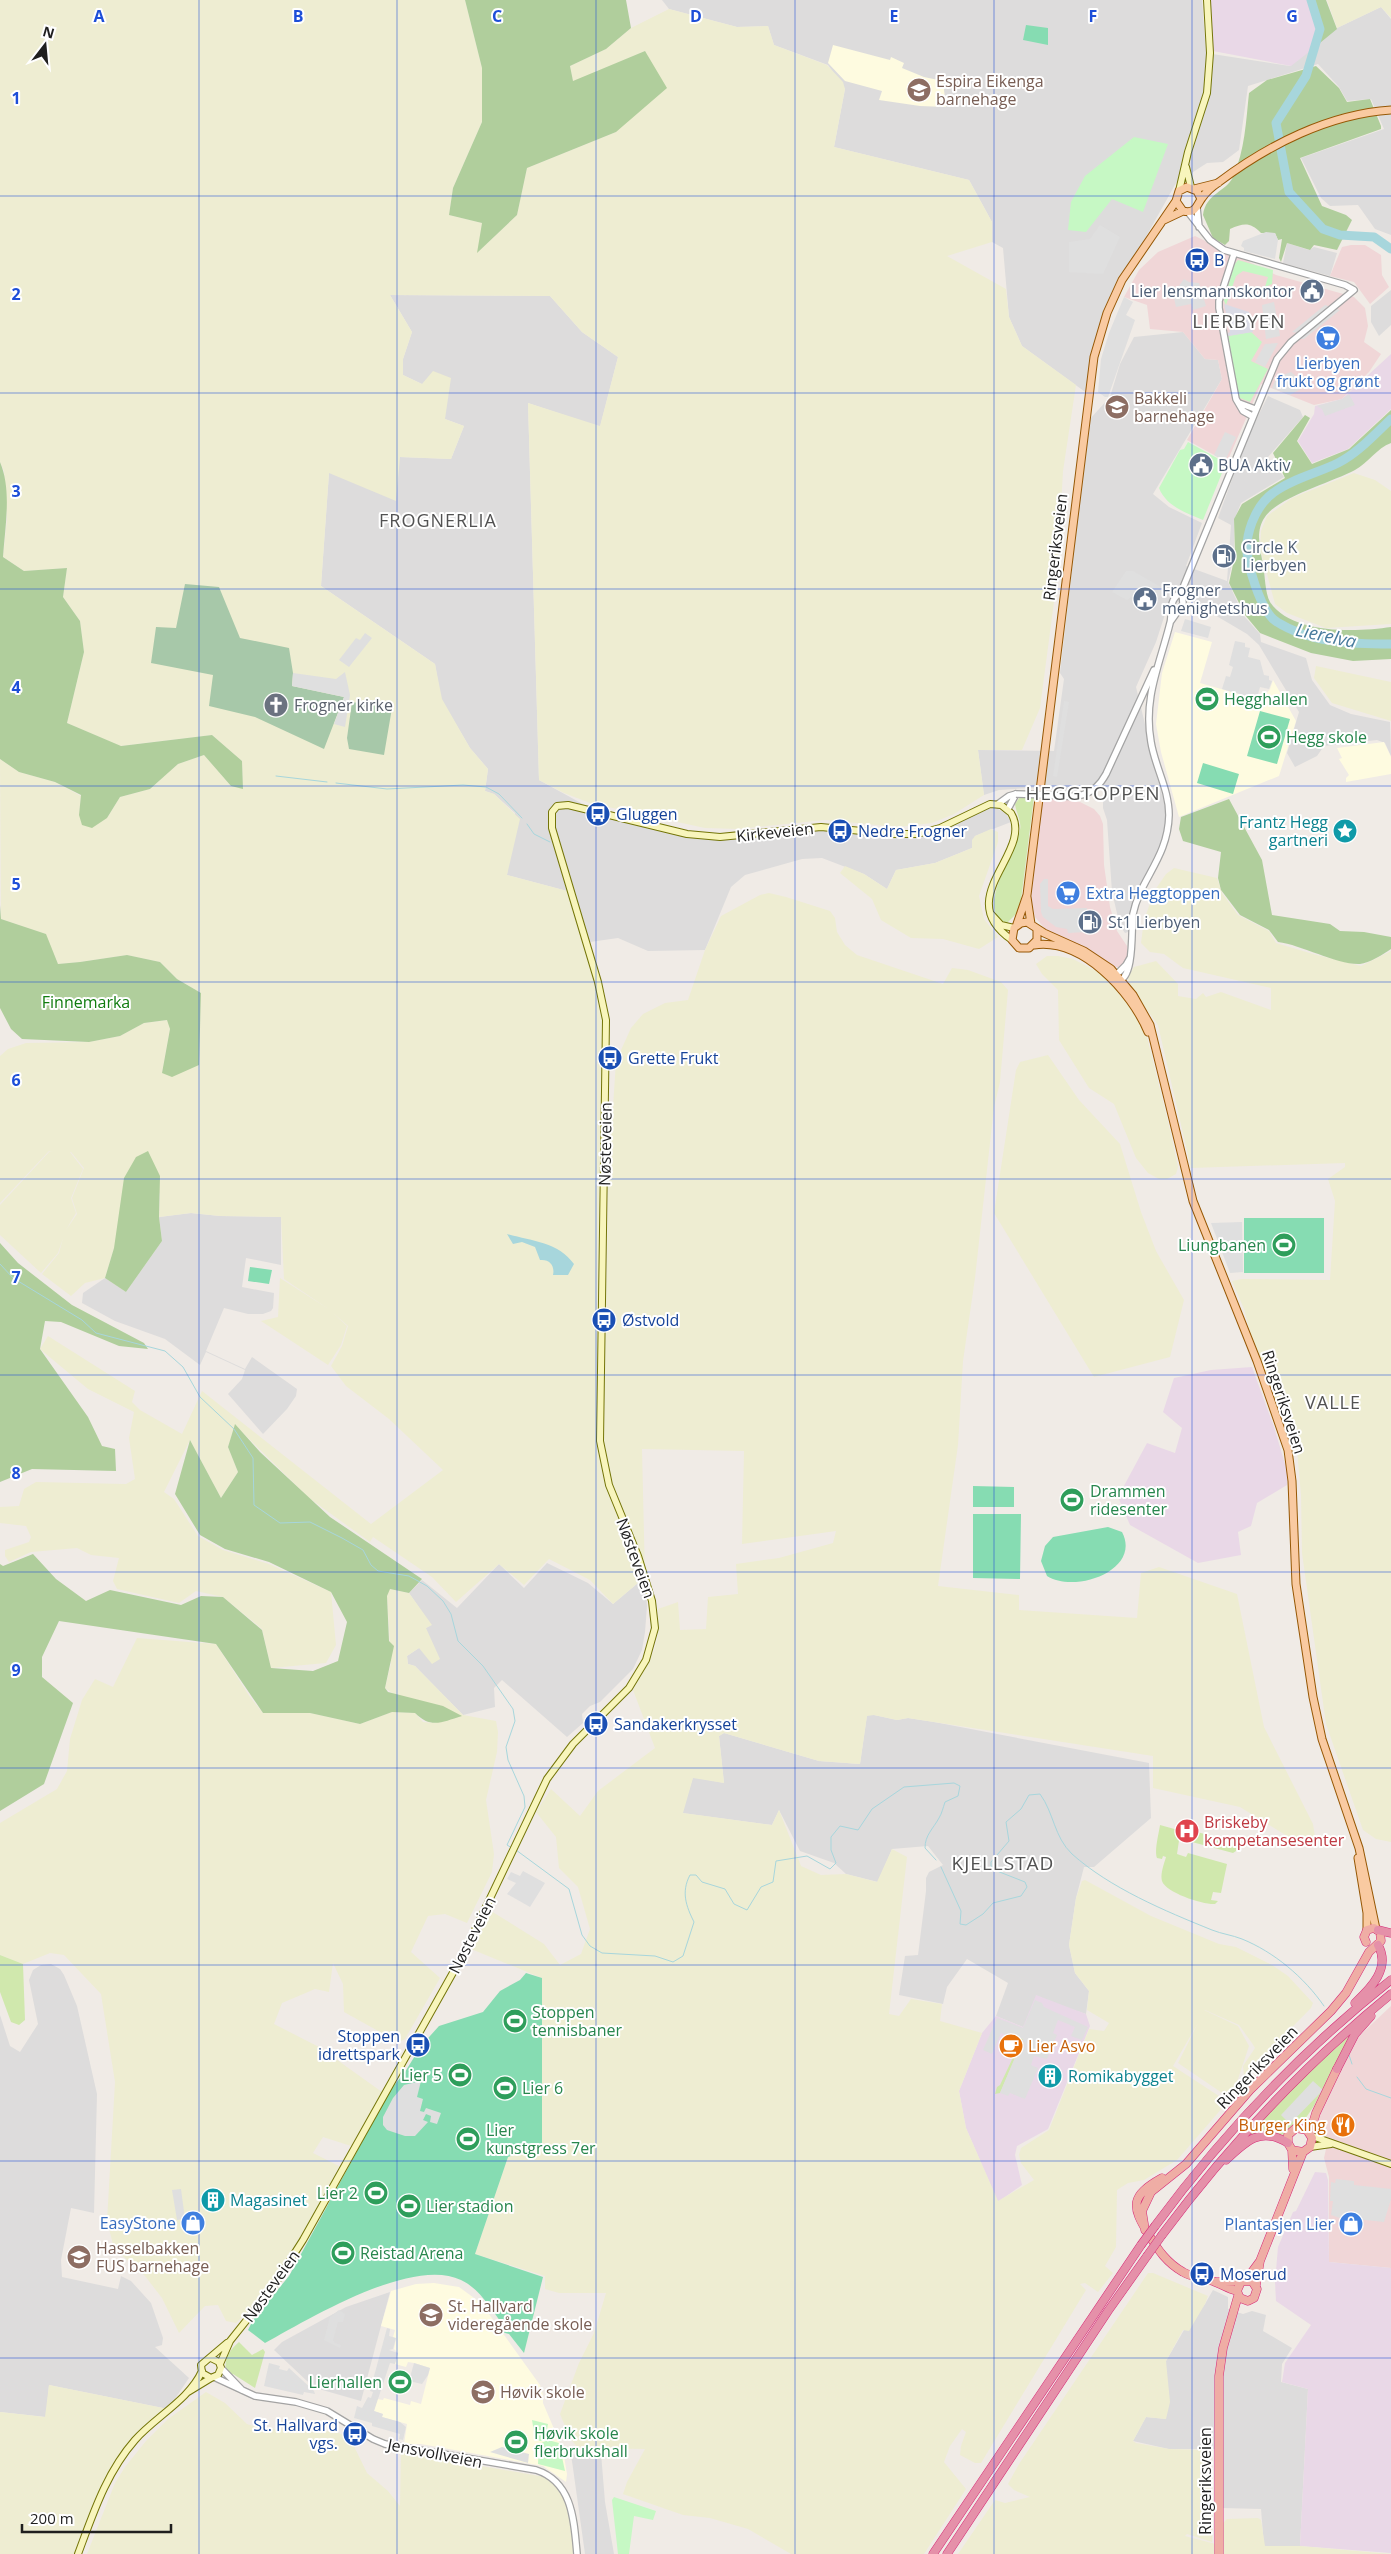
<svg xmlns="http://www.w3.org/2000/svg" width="1391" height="2554" font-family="'Open Sans',sans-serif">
<rect width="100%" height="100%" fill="#f0ebe6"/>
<path fill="#dddcdc" d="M 662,0 L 1202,0 L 1206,53 L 1290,66 L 1337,28 L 1381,7 L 1391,19 L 1391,235 L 1375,229 L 1358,205 L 1330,206 L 1321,198 L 1301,158 L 1384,129 L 1371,99 L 1347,101 L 1339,87 L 1318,64 L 1248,86 L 1239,150 L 1223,162 L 1207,163 L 1176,183 L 1133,260 L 1100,331 L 1088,394 L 1022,346 L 1009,317 L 1003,248 L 992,242 L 992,222 L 969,180 L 834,147 L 845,89 L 828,65 L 774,45 L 768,26 L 737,27 L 669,9 Z
M 1287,243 L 1309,250 L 1314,247 L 1337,253 L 1330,276 L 1283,263 Z
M 1391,290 L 1391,325 L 1379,336 L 1371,322 L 1371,306 Z
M 390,295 L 550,296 L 582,332 L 618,357 L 600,427 L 528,403 L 539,780 L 590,808 L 706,836 L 826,827 L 897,834 L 939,828 L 984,806 L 998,809 L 1006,814 L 1011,822 L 975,836 L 972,848 L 935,863 L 896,870 L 887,889 L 864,874 L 822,858 L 802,859 L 745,875 L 731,887 L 705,950 L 648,951 L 618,938 L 590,942 L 571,892 L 507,875 L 515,813 L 494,794 L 485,791 L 488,769 L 470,748 L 441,699 L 435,664 L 321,586 L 329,473 L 400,457 L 451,459 L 464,426 L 445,419 L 422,384 L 403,375 L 403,359 L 412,332 Z
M 1183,332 L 1205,359 L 1218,360 L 1222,379 L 1153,494 L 1169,507 L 1202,523 L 1186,566 L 1227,581 L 1231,525 L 1218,518 L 1247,438 L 1268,396 L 1300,410 L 1303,417 L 1268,457 L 1284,477 L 1241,503 L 1234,520 L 1234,555 L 1228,582 L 1244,616 L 1260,634 L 1261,642 L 1306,658 L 1312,680 L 1330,705 L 1351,714 L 1390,722 L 1391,756 L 1385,743 L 1377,740 L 1324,746 L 1317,756 L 1295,767 L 1287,753 L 1299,712 L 1259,645 L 1247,634 L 1186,598 L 1167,608 L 1156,642 L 1136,687 L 1166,811 L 1165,829 L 1160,849 L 1131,910 L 1128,932 L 1125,933 L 1120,926 L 1112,892 L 1107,820 L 1103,808 L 1103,786 L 1092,785 L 1074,792 L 1029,788 L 999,790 L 984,795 L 978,750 L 1054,751 L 1064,679 L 1060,673 L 1089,420 L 1110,397 L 1120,364 L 1134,337 Z
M 191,1213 L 220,1216 L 281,1217 L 281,1265 L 246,1258 L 242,1287 L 274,1293 L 273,1308 L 271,1311 L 263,1314 L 248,1314 L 224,1308 L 206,1351 L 245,1369 L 252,1357 L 297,1389 L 296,1396 L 287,1409 L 263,1434 L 228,1394 L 242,1379 L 245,1370 L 206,1352 L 200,1365 L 165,1339 L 115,1321 L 82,1303 L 83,1293 L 105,1278 L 126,1292 L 162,1241 L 159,1217 Z
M 547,1563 L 588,1583 L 613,1604 L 645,1577 L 647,1606 L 645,1632 L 642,1650 L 633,1669 L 600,1702 L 590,1706 L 582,1714 L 583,1723 L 567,1737 L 502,1680 L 494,1688 L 495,1707 L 463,1715 L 415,1666 L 408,1664 L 407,1656 L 419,1648 L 426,1628 L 431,1625 L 409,1593 L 422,1580 L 457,1608 L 499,1564 L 524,1588 Z
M 867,1715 L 874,1715 L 897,1720 L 908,1718 L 934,1722 L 1149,1763 L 1151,1818 L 1094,1867 L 1084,1867 L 1076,1898 L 1069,1945 L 1075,1973 L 1089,1991 L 1086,2014 L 1077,2011 L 1023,2027 L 996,2016 L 1008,1983 L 967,1959 L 947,1987 L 943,2004 L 899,1995 L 905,1956 L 918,1955 L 926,1891 L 926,1878 L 929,1872 L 943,1865 L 928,1846 L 892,1849 L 878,1882 L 846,1874 L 834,1863 L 800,1851 L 779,1810 L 772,1825 L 682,1813 L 693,1777 L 724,1783 L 719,1736 L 724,1733 L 819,1761 L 860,1764 Z
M 51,1964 L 60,1969 L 64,1975 L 77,2006 L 97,2094 L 94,2213 L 71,2208 L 61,2260 L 62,2277 L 118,2289 L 121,2276 L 131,2281 L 151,2303 L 163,2338 L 162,2345 L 155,2347 L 189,2378 L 168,2409 L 49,2385 L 46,2417 L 0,2412 L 0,2015 L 10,2046 L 20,2052 L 38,2024 L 29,1980 L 33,1970 L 41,1965 Z
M 1213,2290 L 1228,2297 L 1228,2309 L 1243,2314 L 1252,2311 L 1266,2315 L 1263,2331 L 1292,2348 L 1282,2364 L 1281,2382 L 1308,2389 L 1300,2546 L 1264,2546 L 1261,2509 L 1222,2508 L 1221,2449 L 1169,2449 L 1133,2441 L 1146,2417 L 1166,2419 L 1166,2361 L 1184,2330 L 1205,2304 Z
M 390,2292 L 361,2401 L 319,2389 L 307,2381 L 274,2350 L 282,2342 L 346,2307 Z
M 601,2453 L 605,2502 L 614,2554 L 585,2554 L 571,2454 Z"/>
<path fill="#f0d6d7" d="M 1195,236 L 1276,275 L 1354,297 L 1365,308 L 1368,326 L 1364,342 L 1381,354 L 1369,372 L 1342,399 L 1314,405 L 1261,384 L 1227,462 L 1187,440 L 1222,379 L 1218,360 L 1205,359 L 1183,332 L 1150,329 L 1147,305 L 1124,297 L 1139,270 L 1158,252 Z
M 1351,245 L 1365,245 L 1381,255 L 1382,275 L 1389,287 L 1370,304 L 1354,282 L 1330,276 L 1342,247 Z
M 1043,797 L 1078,801 L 1094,809 L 1100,816 L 1103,824 L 1104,865 L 1110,907 L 1117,931 L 1127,946 L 1128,955 L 1121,967 L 1111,967 L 1046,930 L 1035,917 L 1031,897 Z
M 1391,2006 L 1391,2268 L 1329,2262 L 1329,2177 L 1324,2158 L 1328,2140 L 1316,2131 L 1320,2113 L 1357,2038 Z"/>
<path fill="#e9d8e7" d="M 1210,0 L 1311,0 L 1320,29 L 1314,48 L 1291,66 L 1213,51 Z
M 1391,354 L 1391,409 L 1348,449 L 1312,463 L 1298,441 L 1314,414 L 1315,406 L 1342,399 Z
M 1252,1367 L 1274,1427 L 1288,1474 L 1287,1485 L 1257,1503 L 1251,1526 L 1238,1532 L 1241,1555 L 1198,1563 L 1130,1525 L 1118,1497 L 1147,1443 L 1175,1453 L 1182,1428 L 1163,1412 L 1174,1378 L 1211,1370 Z
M 1036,1995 L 1086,2014 L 1090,2026 L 1048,2129 L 1017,2146 L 1015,2155 L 1022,2185 L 998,2202 L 966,2128 L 959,2091 L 982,2033 L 996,2016 L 1023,2027 Z
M 1315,2172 L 1326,2173 L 1328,2180 L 1329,2262 L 1391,2268 L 1391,2553 L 1300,2546 L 1308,2389 L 1282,2382 L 1285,2363 L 1311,2325 L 1276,2301 L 1275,2282 L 1278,2247 L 1293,2212 L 1296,2211 Z"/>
<path fill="#fefbe0" d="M 833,45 L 890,60 L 891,57 L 904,63 L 902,68 L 924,77 L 943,81 L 946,107 L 920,106 L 879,100 L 882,91 L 845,81 L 828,63 Z
M 1175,632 L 1212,642 L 1200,683 L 1260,700 L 1262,693 L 1266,694 L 1270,689 L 1273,680 L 1296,721 L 1279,776 L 1179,817 L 1161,752 L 1156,724 L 1162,673 Z
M 1384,742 L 1391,757 L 1391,774 L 1346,782 L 1346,778 L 1349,775 L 1339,759 L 1342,758 L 1337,748 Z
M 434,2283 L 459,2287 L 481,2303 L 540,2385 L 543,2395 L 543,2403 L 563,2450 L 567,2474 L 566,2482 L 543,2466 L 421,2444 L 404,2444 L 407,2424 L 382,2417 L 383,2414 L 374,2411 L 377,2399 L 383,2400 L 384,2398 L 410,2405 L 411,2401 L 421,2404 L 430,2368 L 414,2363 L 408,2362 L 406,2367 L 395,2364 L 398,2353 L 394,2349 L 396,2339 L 393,2337 L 395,2330 L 381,2326 L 391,2291 L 416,2284 Z"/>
<path fill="#eeedd2" d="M 0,0 L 465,0 L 482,68 L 482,122 L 453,188 L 449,215 L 482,223 L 478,252 L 517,215 L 527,168 L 616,132 L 645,51 L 573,82 L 570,66 L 606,49 L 631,28 L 669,9 L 737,27 L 768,26 L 774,45 L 827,65 L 843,82 L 845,89 L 834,147 L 969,180 L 992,222 L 992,242 L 947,256 L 1006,289 L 1009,317 L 1022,346 L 1076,385 L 1063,471 L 1057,579 L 1040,708 L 1022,750 L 978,750 L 984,795 L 954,814 L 932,823 L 898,827 L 825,820 L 738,829 L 705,828 L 590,803 L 564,793 L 539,780 L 528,403 L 600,426 L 618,357 L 582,332 L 550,296 L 390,295 L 412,332 L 403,359 L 403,375 L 422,384 L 433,371 L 451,378 L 445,419 L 464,426 L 451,459 L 400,457 L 396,501 L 329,473 L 321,586 L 435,664 L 442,699 L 470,748 L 488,769 L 485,791 L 494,794 L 520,819 L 507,875 L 571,892 L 603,1018 L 604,1055 L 599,1370 L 607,1270 L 608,1184 L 616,1061 L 631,1028 L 643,1014 L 665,1003 L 688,1000 L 705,950 L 721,916 L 760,895 L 769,893 L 786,897 L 830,911 L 835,918 L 837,932 L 845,945 L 857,955 L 943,984 L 952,968 L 968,970 L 1001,982 L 1008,990 L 1000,1082 L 994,1107 L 975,1278 L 963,1361 L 958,1445 L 938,1586 L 1019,1595 L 1019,1610 L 1137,1618 L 1141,1573 L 1159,1567 L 1237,1594 L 1264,1727 L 1313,1824 L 1316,1843 L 1297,1842 L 1240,1807 L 1153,1788 L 1153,1756 L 908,1718 L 897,1720 L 874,1715 L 867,1716 L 860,1764 L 819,1761 L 724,1733 L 719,1736 L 724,1783 L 693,1778 L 683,1813 L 772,1825 L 779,1810 L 801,1866 L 821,1875 L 846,1874 L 877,1882 L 892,1849 L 907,1857 L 889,2014 L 899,2016 L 911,1999 L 942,2004 L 940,2021 L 982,2033 L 959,2091 L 966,2128 L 998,2201 L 1034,2180 L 1021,2163 L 1019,2155 L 1021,2148 L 1049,2130 L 1089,2029 L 1104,2031 L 1109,2023 L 1087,2010 L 1089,1991 L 1075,1973 L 1069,1945 L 1076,1898 L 1082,1881 L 1085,1880 L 1151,1916 L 1219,1944 L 1236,1947 L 1272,1965 L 1288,1976 L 1313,2003 L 1311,2008 L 1244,2076 L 1243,2066 L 1255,2048 L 1252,2043 L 1239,2025 L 1205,2010 L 1204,2010 L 1238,2026 L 1249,2046 L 1236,2085 L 1228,2097 L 1178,2063 L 1198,2023 L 1173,2066 L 1222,2098 L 1224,2106 L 1177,2160 L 1144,2180 L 1128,2183 L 1117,2190 L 1116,2247 L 1105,2266 L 1113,2273 L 1098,2292 L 1085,2283 L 1080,2284 L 1086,2290 L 981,2463 L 975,2463 L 960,2455 L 961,2446 L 966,2432 L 962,2429 L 950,2446 L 944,2462 L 966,2489 L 924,2554 L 791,2554 L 748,2529 L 710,2518 L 683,2515 L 623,2494 L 627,2482 L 645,2449 L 578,2448 L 570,2438 L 560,2414 L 579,2363 L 594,2333 L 606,2293 L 559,2293 L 545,2289 L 545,2276 L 475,2254 L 508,2157 L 542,2144 L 542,1978 L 471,1949 L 491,1911 L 544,1944 L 560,1965 L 581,1954 L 590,1929 L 578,1887 L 559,1868 L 556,1837 L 536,1812 L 551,1789 L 580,1816 L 598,1791 L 655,1748 L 633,1690 L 654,1651 L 658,1635 L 658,1609 L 678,1602 L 680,1630 L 706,1629 L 708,1597 L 738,1594 L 736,1564 L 779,1558 L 833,1543 L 836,1531 L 742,1544 L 744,1451 L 642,1449 L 645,1577 L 613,1604 L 590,1580 L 549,1559 L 524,1585 L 499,1564 L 456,1602 L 432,1577 L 373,1537 L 370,1542 L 309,1498 L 235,1425 L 228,1447 L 238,1472 L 221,1498 L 190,1440 L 164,1492 L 174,1499 L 198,1536 L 223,1550 L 269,1564 L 331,1592 L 336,1645 L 326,1663 L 271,1668 L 262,1629 L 223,1597 L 196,1591 L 179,1603 L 117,1589 L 113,1581 L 119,1558 L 91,1555 L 77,1548 L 31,1552 L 9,1562 L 5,1556 L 5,1550 L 29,1542 L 31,1537 L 26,1526 L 0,1523 L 0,1507 L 19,1506 L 24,1489 L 36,1482 L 126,1484 L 135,1479 L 129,1438 L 134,1412 L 88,1389 L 40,1349 L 48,1336 L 135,1391 L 132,1402 L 140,1410 L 182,1434 L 202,1391 L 371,1524 L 443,1470 L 389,1419 L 346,1386 L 331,1366 L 342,1346 L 348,1326 L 332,1312 L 347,1326 L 341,1345 L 328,1365 L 261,1321 L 278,1317 L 280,1278 L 327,1308 L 284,1279 L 281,1217 L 220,1216 L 191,1213 L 159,1217 L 160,1193 L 114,1248 L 105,1278 L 85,1283 L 71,1296 L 42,1274 L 59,1253 L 63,1238 L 58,1253 L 41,1273 L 0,1235 L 0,1205 L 50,1151 L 70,1152 L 83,1169 L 71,1198 L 76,1213 L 66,1230 L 77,1214 L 72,1198 L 84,1168 L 71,1152 L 49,1151 L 0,1203 L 0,1056 L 8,1049 L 26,1043 L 89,1042 L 120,1036 L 144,1023 L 168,1020 L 170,1029 L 162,1073 L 199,1065 L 201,993 L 177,979 L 160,962 L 127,955 L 80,962 L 58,964 L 45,934 L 1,919 L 0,759 L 19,772 L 55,782 L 81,796 L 79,815 L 107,818 L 120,797 L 150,789 L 178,764 L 204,755 L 231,786 L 243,788 L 242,761 L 212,735 L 120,746 L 67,723 L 84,652 L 80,621 L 63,597 L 67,568 L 24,571 L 3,557 L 7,519 L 4,471 L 0,462 Z
M 1327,0 L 1391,0 L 1391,18 L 1381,7 L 1337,28 Z
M 1354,473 L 1375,480 L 1391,491 L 1391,624 L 1326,628 L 1287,613 L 1275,604 L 1260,548 L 1261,531 L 1267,516 L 1292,498 Z
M 1316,666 L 1391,682 L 1391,721 L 1332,703 L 1314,678 Z
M 991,829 L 998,832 L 998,842 L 979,896 L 984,919 L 998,937 L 979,949 L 943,939 L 911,938 L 881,920 L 872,899 L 840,873 L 845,866 L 864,874 L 887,889 L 896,870 L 935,863 L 972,848 L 972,840 L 975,836 Z
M 1174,868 L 1217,878 L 1222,893 L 1238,915 L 1269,931 L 1276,943 L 1313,954 L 1361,966 L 1391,951 L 1391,1842 L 1376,1839 L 1363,1830 L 1326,1724 L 1302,1553 L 1301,1495 L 1296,1438 L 1261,1373 L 1244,1309 L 1232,1281 L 1242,1279 L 1330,1280 L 1335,1201 L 1328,1179 L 1345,1167 L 1345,1163 L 1191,1168 L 1158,1025 L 1129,985 L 1128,977 L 1134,967 L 1156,961 L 1178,984 L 1178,996 L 1196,999 L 1203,993 L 1206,997 L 1221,992 L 1271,1010 L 1271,988 L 1183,968 L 1164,954 L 1150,952 L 1141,943 L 1144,920 L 1155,890 L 1166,874 Z
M 1047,956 L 1058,956 L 1073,959 L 1100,973 L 1128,1002 L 1145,1029 L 1170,1130 L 1178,1167 L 1176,1174 L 1167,1179 L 1159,1179 L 1148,1173 L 1136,1158 L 1114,1104 L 1089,1088 L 1059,1040 L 1058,990 L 1042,974 L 1036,964 Z
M 1048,1055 L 1079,1100 L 1120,1144 L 1141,1212 L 1156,1251 L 1184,1300 L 1170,1357 L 1094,1377 L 994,1213 L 1016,1070 L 1020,1062 Z
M 389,1589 L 409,1593 L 432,1625 L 426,1628 L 440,1659 L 432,1664 L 419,1648 L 407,1656 L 408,1664 L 415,1666 L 463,1715 L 496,1721 L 498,1732 L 497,1752 L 486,1800 L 494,1854 L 492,1872 L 467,1923 L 445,1914 L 428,1916 L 411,1952 L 440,1978 L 405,2039 L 401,2041 L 380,2032 L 344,2012 L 343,1984 L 333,1963 L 329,1992 L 315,1989 L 282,2003 L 274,2024 L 319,2047 L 382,2092 L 351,2146 L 323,2137 L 313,2153 L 339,2166 L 308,2228 L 285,2266 L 254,2305 L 236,2323 L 226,2321 L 218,2305 L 205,2306 L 179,2333 L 162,2298 L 145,2276 L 114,2248 L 107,2221 L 115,2082 L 101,1994 L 64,1955 L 50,1953 L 23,1964 L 0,1955 L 0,1823 L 57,1789 L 67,1771 L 70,1739 L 82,1700 L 95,1679 L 113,1687 L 137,1638 L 216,1644 L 250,1697 L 263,1713 L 310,1713 L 360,1724 L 392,1712 L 415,1713 L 423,1722 L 436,1723 L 385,1688 L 391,1663 L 387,1596 Z
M 1148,2273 L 1153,2273 L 1208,2296 L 1205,2304 L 1189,2331 L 1183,2330 L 1166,2361 L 1170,2402 L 1166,2419 L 1146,2417 L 1133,2441 L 1136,2443 L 1169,2449 L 1210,2450 L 1210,2500 L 1207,2506 L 1212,2506 L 1212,2542 L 1187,2534 L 1185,2536 L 1223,2546 L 1223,2523 L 1227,2519 L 1258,2518 L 1261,2520 L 1265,2546 L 1300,2546 L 1391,2554 L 958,2554 L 995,2500 L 1005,2503 L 1030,2497 L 1014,2490 L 1008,2484 L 1019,2464 Z
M 49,2385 L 168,2409 L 118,2462 L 76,2554 L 0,2554 L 0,2412 L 45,2417 Z
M 206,2392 L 225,2403 L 247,2424 L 257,2427 L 304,2432 L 334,2431 L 350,2438 L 367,2473 L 388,2491 L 400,2506 L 401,2452 L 545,2477 L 554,2482 L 565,2499 L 569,2515 L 575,2554 L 87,2554 L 115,2483 L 125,2467 L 146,2441 L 168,2419 Z"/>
<path fill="#d0e8ad" d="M 1020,797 L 1034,797 L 1021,900 L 1017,913 L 1007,923 C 973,911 1016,853 1020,830 C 1022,821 1016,813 1015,804 Z
M 1160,1825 L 1178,1830 L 1177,1833 L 1180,1834 L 1177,1854 L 1186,1857 L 1188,1853 L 1227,1864 L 1221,1893 L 1213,1892 L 1211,1900 L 1218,1901 L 1215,1904 C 1204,1905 1166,1893 1162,1881 C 1160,1874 1164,1864 1166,1857 L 1163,1856 L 1162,1859 L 1157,1858 C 1154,1851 1159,1833 1160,1825 Z
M 1193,1831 L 1236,1842 L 1239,1849 L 1233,1853 L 1192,1842 L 1196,1836 Z
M 0,1955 L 23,1964 L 25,2020 L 19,2025 L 11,2022 L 0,1992 Z
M 1351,2034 L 1314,2106 L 1303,2122 L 1291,2127 L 1285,2135 L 1262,2132 L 1253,2136 L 1250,2133 L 1305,2076 Z
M 1017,2036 L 1023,2039 L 1000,2093 L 995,2094 L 997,2087 L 1000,2085 L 1017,2049 L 1015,2037 Z
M 239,2342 L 252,2355 L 263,2349 L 265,2352 L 255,2388 L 233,2374 L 230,2376 L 226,2372 C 224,2358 229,2351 239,2342 Z"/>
<path fill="#b0ce9c" d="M 465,0 L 626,0 L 631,28 L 606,49 L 570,66 L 573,81 L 645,51 L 667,88 L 616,132 L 527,168 L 517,215 L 477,253 L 482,223 L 449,215 L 453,188 L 482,122 L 482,68 Z
M 1312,0 L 1326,0 L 1337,29 L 1315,47 L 1320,30 Z
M 1316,66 L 1339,88 L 1347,102 L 1370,99 L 1381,126 L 1381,129 L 1300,158 L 1322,206 L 1346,215 L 1352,220 L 1337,250 L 1314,245 L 1310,250 L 1287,243 L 1281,262 L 1279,258 L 1282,239 L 1278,240 L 1275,233 L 1261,233 C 1250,222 1244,223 1230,229 L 1229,241 L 1225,245 L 1213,238 L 1203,215 C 1206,193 1226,192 1233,177 C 1245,150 1246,121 1249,93 L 1267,80 Z
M 1391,410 L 1391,443 C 1377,448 1368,463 1355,470 C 1333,482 1278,497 1265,517 C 1255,531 1260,548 1263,564 C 1265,575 1265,593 1270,602 C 1292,635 1357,632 1391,627 L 1391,659 L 1353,661 L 1311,653 L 1260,633 L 1245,615 L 1229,583 L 1235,555 L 1234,519 L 1242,504 L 1285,478 L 1273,453 L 1305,415 L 1310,418 L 1297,441 L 1312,464 L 1349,449 Z
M 0,462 C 12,490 5,527 3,557 L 24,571 L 67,568 L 63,597 L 80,621 L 84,652 L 67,723 L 121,746 L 212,735 L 242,761 L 243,789 L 231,786 L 204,755 L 178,764 L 150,789 L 120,797 L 107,818 L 92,828 L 82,825 L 79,815 L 81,795 L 55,782 L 19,772 L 0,759 Z
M 1229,799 L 1262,860 L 1272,915 L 1330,924 L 1340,931 L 1364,932 L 1391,937 L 1391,949 C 1384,954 1369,963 1360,964 C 1337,965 1302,945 1278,942 L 1269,930 L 1240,915 L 1221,890 L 1218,878 L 1221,852 L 1183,841 L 1179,829 L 1181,817 Z
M 0,905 L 1,919 L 46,934 L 58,964 L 80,962 L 127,955 L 160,962 L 177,979 L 201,993 L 199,1065 L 172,1077 L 162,1073 L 170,1029 L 167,1020 L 144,1023 L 120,1036 L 89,1042 L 22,1039 L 11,1029 L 0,1008 Z
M 148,1151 L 160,1176 L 159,1217 L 162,1241 L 126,1292 L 105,1278 L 114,1248 L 124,1178 L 136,1157 Z
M 0,1243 L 18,1263 L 72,1305 L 144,1343 L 148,1349 L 119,1346 L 61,1322 L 45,1321 L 40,1349 L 88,1417 L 102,1446 L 115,1449 L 116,1471 L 32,1469 L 0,1482 Z
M 235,1424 L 260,1452 L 330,1517 L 422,1579 L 409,1593 L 390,1589 L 387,1596 L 389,1641 L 394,1646 L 385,1688 L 388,1692 L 443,1706 L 462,1716 C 442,1722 431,1729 415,1713 L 392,1712 L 360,1724 L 310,1713 L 263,1713 L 216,1644 L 59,1621 L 42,1657 L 42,1677 L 73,1703 L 44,1784 L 0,1811 L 0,1564 L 3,1566 L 33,1554 L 56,1579 L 86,1601 L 110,1590 L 181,1605 L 201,1596 L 223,1597 L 262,1630 L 271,1668 L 313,1671 L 338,1661 L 347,1622 L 331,1592 L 269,1562 L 225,1549 L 200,1535 L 175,1494 L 190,1440 L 221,1498 L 238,1472 L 228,1447 Z"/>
<path fill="#a7c8a9" d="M 185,584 L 219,587 L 240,638 L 289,648 L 293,673 L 292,686 L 344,697 L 324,749 L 255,717 L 209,706 L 213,675 L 151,663 L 156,627 L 176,628 Z
M 352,702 L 392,708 L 384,755 L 349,749 L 347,738 Z"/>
<path fill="#c6f8c4" d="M 1134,137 L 1168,144 L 1143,212 L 1112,199 L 1086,232 L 1068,230 L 1071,202 L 1085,176 Z
M 1238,260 L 1273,270 L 1272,284 L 1265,287 L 1268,277 L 1243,271 L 1236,276 L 1226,305 L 1224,301 L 1234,265 Z
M 1251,332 L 1262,342 L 1251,361 L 1268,369 L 1250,402 L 1240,398 L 1238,392 L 1228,336 Z
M 1188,442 L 1226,463 L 1203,520 C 1186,513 1166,506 1159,488 L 1180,450 L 1184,449 Z
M 532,2420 L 548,2424 L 545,2441 L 540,2441 L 535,2438 Z
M 548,2440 L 559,2443 L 565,2471 L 538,2464 L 539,2444 Z
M 614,2497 L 656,2511 L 653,2520 L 634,2516 L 629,2554 L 618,2554 L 612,2500 Z"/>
<path fill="#86dcb2" d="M 1026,25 L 1048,28 L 1048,45 L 1023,40 Z
M 1260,711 L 1290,719 L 1277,764 L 1247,756 Z
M 1203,763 L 1239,774 L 1233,794 L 1197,783 Z
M 1244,1218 L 1324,1218 L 1324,1273 L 1244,1273 Z
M 250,1267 L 272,1270 L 269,1284 L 248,1281 Z
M 973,1486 L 1014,1487 L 1014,1507 L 973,1507 Z
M 973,1514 L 1021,1514 L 1020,1579 L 973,1578 Z
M 1108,1527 L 1122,1532 C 1142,1570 1075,1594 1047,1576 L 1041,1561 L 1045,1546 L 1053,1537 Z
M 526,1973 L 542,1978 L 542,2145 L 508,2157 L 475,2254 L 543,2277 L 524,2353 L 509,2334 L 501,2332 L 503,2325 C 491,2309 480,2289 461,2280 C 412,2256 309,2319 265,2343 L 248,2330 L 253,2320 L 289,2276 L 391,2089 L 405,2072 L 421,2046 L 439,2026 L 483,2012 L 500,1991 L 520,1980 Z"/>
<path fill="#dfdfdf" d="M 1100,225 L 1120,237 L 1103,274 L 1069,272 L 1069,242 L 1090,239 Z
M 1266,232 L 1275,233 L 1278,240 L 1275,259 L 1244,251 L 1244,248 L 1241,246 L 1243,241 Z
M 1184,279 L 1189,282 L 1199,283 L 1206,306 L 1193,310 L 1191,304 L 1176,307 L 1173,294 Z
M 1124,297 L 1133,302 L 1126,315 L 1135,320 L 1108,397 L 1105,397 L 1098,392 L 1101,359 L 1109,333 Z
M 1274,302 L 1280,336 L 1266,339 L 1262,305 Z
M 1325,305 L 1340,310 L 1304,339 L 1298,339 L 1298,333 L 1292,332 Z
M 1278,343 L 1265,367 L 1255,362 L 1265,344 Z
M 1291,372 L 1299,379 L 1298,382 L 1304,387 L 1290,395 L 1272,388 L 1278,373 L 1283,375 Z
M 1349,394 L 1355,405 L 1325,416 L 1322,409 L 1317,406 L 1342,399 Z
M 1225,432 L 1236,437 L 1225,461 L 1214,455 Z
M 1126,571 L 1133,571 L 1159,586 L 1163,590 L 1157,600 L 1151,596 L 1152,593 L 1143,586 L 1134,599 L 1131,597 L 1127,600 L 1112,592 Z
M 1185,619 L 1211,627 L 1208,638 L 1181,631 Z
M 365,633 L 372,638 L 349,667 L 339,660 L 356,638 L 360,640 Z
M 1235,641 L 1245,643 L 1245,647 L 1250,648 L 1248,657 L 1260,660 L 1264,675 L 1269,676 L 1269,680 L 1272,681 L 1269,689 L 1260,687 L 1258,694 L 1261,695 L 1260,700 L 1222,689 L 1226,676 L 1230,677 L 1233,667 L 1229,665 Z
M 345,672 L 350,695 L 345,727 L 334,724 L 344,697 L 292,686 L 293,673 L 336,679 Z
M 1064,701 L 1069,702 L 1057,777 L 1053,776 Z
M 1044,879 L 1048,879 L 1048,906 L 1053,909 L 1087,908 L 1086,932 L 1068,933 L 1067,929 L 1056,927 L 1043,917 L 1041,912 L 1040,884 Z
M 1242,1222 L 1243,1272 L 1230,1273 L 1211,1223 Z
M 523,1871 L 545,1883 L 530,1907 L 507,1894 L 516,1883 L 507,1879 L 511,1872 L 520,1876 Z
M 1035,2000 L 1042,2003 L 1044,2007 L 1088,2027 L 1082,2040 L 1071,2036 L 1075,2027 L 1058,2020 L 1053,2033 L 1057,2035 L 1047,2059 L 1034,2056 L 1031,2065 L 1038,2068 L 1025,2099 L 1010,2093 L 1008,2096 L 1000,2093 L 1023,2039 L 1013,2034 L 1011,2037 L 1001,2033 L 992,2054 L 983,2050 L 997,2018 L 1023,2028 Z
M 421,2081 L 417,2097 L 423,2099 L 420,2111 L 424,2112 L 426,2108 L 441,2113 L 437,2124 L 430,2122 L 431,2116 L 426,2114 L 423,2120 L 428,2122 L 415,2136 L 405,2136 L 387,2130 L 383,2125 L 383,2117 L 393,2098 L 404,2085 Z
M 1313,2081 L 1323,2090 L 1290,2124 L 1281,2115 Z
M 1336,2179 L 1354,2181 L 1354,2185 L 1391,2189 L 1391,2199 L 1384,2222 L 1356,2219 L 1353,2210 L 1349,2211 L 1346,2220 L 1331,2215 L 1333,2201 L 1330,2201 L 1331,2182 L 1335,2183 Z
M 181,2189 L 185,2219 L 177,2220 L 172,2190 Z
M 339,2310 L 345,2314 L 343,2322 L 338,2322 L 333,2340 L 335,2343 L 341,2345 L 340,2348 L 324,2340 L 330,2317 Z
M 387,2328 L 390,2329 L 389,2336 L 396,2338 L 393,2349 L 389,2350 L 398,2353 L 395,2364 L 390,2363 L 374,2411 L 383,2414 L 382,2417 L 400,2422 L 406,2427 L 403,2440 L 399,2439 L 400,2434 L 372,2426 L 372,2423 L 354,2418 L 357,2406 L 362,2408 L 368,2397 L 371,2398 L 373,2392 L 370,2391 Z
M 269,2363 L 280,2366 L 279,2369 L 287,2371 L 289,2368 L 314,2391 L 315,2394 L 304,2392 L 303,2395 L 264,2386 Z
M 414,2363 L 430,2368 L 428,2375 L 422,2384 L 409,2381 Z
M 502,2447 L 529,2454 L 528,2463 L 490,2452 Z"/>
<path fill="#dadbe5" d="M 1224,304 L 1249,312 L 1253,332 L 1228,336 L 1228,333 L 1230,332 Z"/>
<path fill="#a7d6dc" d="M 507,1234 C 532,1241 558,1242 574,1264 L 568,1275 L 553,1275 C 555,1266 550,1259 540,1260 L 535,1247 L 522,1242 L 513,1244 Z"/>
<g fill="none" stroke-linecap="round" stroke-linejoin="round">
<path stroke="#a7d6dc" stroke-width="1" d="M 276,776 L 327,782
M 336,783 L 387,789 L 463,785 L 486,787 L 499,794 L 522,818
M 527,824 L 534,834 L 550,842
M 0,1264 L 13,1278 L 82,1320 L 96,1333 L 165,1351 L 183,1367 L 200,1397 L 234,1429 L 253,1458 L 254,1505 L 280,1523 L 310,1522 L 342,1538 L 363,1550 L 371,1565 L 378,1571 L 409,1576 L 427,1586 L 443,1601 L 451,1614 L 458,1641 L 483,1666 L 513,1709 L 515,1721 L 506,1747 L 508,1760 L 524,1796 L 525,1807 L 507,1845 L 512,1848
M 516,1850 L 569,1889 L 582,1935 L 590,1946 L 602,1953 L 655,1956 L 673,1962 L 683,1956 L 694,1922 C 686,1906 681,1892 690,1875 L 696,1875 L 702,1882 L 725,1889 L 734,1904 L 747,1910 L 761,1887 L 773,1882 L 776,1861 L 807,1856 L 830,1869 L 836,1863 L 831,1850 L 831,1837 L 840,1826 L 858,1830 L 872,1809 L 904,1787 L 954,1783 L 960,1786 L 958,1796 L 945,1802 C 943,1808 942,1813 939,1818 C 933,1829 925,1835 925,1848 L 936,1860
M 941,1867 L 961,1911 L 960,1924 L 966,1925 L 983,1914 L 993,1903 L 1021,1896 L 1027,1887 L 1025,1882 L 997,1871 L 991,1866 L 991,1862 L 1009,1841 L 1006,1822 L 1021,1809 L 1029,1795 L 1040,1794 C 1054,1813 1054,1837 1072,1854 C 1110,1888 1165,1911 1212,1930 C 1222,1934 1232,1935 1242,1939 C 1274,1952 1304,1977 1324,2006
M 1349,2055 L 1352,2064
M 1357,2077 L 1366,2089 L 1391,2098"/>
<path stroke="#a7d6dc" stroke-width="9" d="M 1311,0 L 1320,29 L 1306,76 L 1276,123 L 1289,192 L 1323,229 L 1340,235 L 1374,237 L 1391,249
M 1391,419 C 1375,434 1358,453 1338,463 C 1318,473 1291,479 1273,493 C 1258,504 1249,525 1247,543 C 1245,560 1261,613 1277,622 C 1310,643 1353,644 1391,644"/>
<defs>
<path id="tertiary" d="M 1197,208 L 1199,227
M 1234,254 L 1219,301 L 1219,308 L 1236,399 L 1243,411 L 1252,416
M 1239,403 L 1255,409
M 1171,621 L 1183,604 L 1182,590
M 1051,795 C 1076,798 1093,798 1106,774 L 1154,670
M 998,804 L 1009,796 L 1016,794
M 1008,809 L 1016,794
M 1115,976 L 1126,965 L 1130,958
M 1118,981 C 1135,978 1131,928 1133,914 C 1140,879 1168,858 1169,815 C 1169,789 1155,767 1151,742 C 1143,698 1160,664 1170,623 C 1172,617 1170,607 1173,601 C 1174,598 1179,593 1182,590 L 1277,359 L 1291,342 L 1354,290 L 1345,285 L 1224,250 L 1210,240 L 1188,212
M 221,2368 L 242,2390
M 214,2377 L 255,2396 L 296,2402 L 327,2411 L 373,2439 L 385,2444 L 536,2470 C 573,2482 574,2521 577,2554"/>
<path id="secondary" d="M 1186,167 L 1191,187
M 1179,191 L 1188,152 L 1207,93 L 1210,53 L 1207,0
M 991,914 L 1001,925 L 1014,928
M 1312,2136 L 1391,2164
M 1310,2147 L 1331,2144
M 211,2358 L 219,2362 L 221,2368 L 218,2375 L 211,2378 L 202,2373 L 201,2365 L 227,2343
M 220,2364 L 230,2341 L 273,2287 L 303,2240 L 464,1953 L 547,1779 L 573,1744 L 629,1688 L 646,1660 L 655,1628 L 652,1601 L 638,1556 L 609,1485 L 600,1441 L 606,1020 L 598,982 L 552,828 L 552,812 L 557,806 L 568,805 L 687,834 L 720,837 L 821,827 L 892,834 L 917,834 L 940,828 L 990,804 L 1001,805 L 1011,813 C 1035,853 950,897 1012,940
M 188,2392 L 211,2378
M 78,2554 C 93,2514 106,2473 135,2440 C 155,2417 189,2400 202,2371"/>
<path id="primary" d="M 1194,189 L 1218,183
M 1201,199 L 1197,191 L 1187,187 L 1179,191 L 1176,201 L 1183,211 C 1196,214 1196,206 1202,198 C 1206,192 1213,186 1219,182 C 1268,145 1329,114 1391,110
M 1164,220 L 1183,211
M 1027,897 L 1031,924
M 1017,924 L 1027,895 L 1094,357 L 1107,313 L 1122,280 L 1176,201
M 1037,930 L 1037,940 L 1029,948 L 1019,948 L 1012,940 L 1014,928 L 1021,923 L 1027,922 L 1044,933 L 1084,951 L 1111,969 L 1133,995 L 1150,1025 L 1193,1201 L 1257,1361 L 1288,1450 L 1292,1481 L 1296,1584 L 1313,1697 L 1322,1739 L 1359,1848 L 1376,1929
M 1034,945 C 1082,938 1131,991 1148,1032
M 1358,1858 L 1367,1913 L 1367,1930"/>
<path id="trunk" d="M 1310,2133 L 1316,2113 L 1337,2069
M 1292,2150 L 1303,2152 L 1310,2147 L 1312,2138 L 1307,2130 L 1296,2128 L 1288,2135 L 1288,2143 L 1292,2150 L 1293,2169
M 1162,2178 C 1130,2196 1131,2206 1149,2235 C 1158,2250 1167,2263 1183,2272 C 1193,2278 1205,2278 1215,2282 C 1223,2285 1229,2289 1237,2291
M 1145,2230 L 1142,2211 L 1151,2192 L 1186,2164 L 1250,2090 L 1331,2011 L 1346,1993 L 1369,1952 L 1381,1941 L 1380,1932 L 1374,1928 L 1367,1930 L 1364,1937 L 1366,1942
M 1246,2280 L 1260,2261 L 1303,2152
M 1216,2282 L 1252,2281 L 1257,2289 L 1254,2298 L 1248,2301 L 1240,2298 L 1237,2291 L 1241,2282
M 1256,2285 L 1260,2261
M 1219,2554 L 1219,2376 L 1223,2348 L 1238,2296"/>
<path id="motorway" d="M 1378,1930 L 1391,1933
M 1355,2003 C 1371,1988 1391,1968 1378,1945
M 1337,2069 L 1355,2034 L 1371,2016
M 1226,2160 C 1246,2141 1261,2126 1288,2143
M 1155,2226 C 1223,2134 1301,2051 1391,1980
M 1162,2235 C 1230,2144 1303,2066 1391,1994
M 933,2554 L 1141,2245
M 947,2554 L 1108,2311 L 1147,2256"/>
</defs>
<use href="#tertiary" stroke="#a3a3a3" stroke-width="8"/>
<use href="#secondary" stroke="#747508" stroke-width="8"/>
<use href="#primary" stroke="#965704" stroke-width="9"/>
<use href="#trunk" stroke="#d62a77" stroke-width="9"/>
<use href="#motorway" stroke="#d62a77" stroke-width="9"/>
<use href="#tertiary" stroke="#fff" stroke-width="5.5"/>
<use href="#secondary" stroke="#f8f5bc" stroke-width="6"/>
<use href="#primary" stroke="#f9caa1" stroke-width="7"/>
<use href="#trunk" stroke="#efada5" stroke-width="8"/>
<use href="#motorway" stroke="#e590a9" stroke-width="8"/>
<defs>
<path id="tertiary-bridge" d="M 1016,794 L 1051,795"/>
<path id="motorway-bridge" d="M 1141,2245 L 1155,2226
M 1147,2256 L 1162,2235"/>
</defs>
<use href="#tertiary-bridge" stroke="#a3a3a3" stroke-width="8" stroke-linecap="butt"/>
<use href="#motorway-bridge" stroke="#d62a77" stroke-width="9" stroke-linecap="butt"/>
<use href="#tertiary-bridge" stroke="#fff" stroke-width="5.5"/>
<use href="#motorway-bridge" stroke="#e590a9" stroke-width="8"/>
</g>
<path fill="none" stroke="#1d4ed8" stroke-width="1" stroke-opacity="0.55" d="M 199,0 L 199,2554M 397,0 L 397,2554M 596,0 L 596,2554M 795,0 L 795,2554M 994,0 L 994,2554M 1192,0 L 1192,2554M 0,196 L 1391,196M 0,393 L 1391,393M 0,589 L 1391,589M 0,786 L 1391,786M 0,982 L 1391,982M 0,1179 L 1391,1179M 0,1375 L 1391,1375M 0,1572 L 1391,1572M 0,1768 L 1391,1768M 0,1965 L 1391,1965M 0,2161 L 1391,2161M 0,2358 L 1391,2358"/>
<defs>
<symbol id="school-disc" viewBox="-11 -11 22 22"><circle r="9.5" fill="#8d6e63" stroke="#fff"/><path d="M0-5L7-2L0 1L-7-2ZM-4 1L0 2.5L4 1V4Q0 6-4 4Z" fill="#fff"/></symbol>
<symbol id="bus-disc" viewBox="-11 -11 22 22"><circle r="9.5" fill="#1a4fb4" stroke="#fff"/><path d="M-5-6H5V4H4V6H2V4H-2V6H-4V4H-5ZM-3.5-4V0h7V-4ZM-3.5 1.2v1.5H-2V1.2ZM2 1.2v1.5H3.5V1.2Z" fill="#fff"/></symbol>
<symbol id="civic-disc" viewBox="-11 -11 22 22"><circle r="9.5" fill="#5c6f8a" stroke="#fff"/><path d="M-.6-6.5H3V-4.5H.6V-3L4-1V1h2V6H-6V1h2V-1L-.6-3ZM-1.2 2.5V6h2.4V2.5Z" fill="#fff"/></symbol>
<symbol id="supermarket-disc" viewBox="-11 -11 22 22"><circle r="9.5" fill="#3f7fe0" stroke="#fff"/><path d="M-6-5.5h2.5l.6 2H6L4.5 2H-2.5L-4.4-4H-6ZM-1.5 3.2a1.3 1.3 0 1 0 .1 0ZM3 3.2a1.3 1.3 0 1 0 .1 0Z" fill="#fff"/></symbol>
<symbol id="fuel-disc" viewBox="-11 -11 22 22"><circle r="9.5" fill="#5c6f8a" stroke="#fff"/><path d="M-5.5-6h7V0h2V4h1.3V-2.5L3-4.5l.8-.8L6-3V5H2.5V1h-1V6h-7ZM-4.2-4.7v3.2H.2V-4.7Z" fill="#fff"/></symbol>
<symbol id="stadium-disc" viewBox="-11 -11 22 22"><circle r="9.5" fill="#2e9e5b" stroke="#fff"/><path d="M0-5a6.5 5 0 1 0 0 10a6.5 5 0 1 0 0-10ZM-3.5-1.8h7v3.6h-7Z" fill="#fff"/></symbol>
<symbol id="church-disc" viewBox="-11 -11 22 22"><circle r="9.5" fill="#6b7280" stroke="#fff"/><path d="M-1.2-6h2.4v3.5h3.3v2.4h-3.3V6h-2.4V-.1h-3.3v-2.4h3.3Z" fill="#fff"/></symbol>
<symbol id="sight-disc" viewBox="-11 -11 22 22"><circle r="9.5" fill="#0f9aa8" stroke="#fff"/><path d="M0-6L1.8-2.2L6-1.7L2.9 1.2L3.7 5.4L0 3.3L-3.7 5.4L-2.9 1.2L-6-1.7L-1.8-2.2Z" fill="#fff"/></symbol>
<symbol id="hospital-disc" viewBox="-11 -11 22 22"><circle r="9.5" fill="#e0444e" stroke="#fff"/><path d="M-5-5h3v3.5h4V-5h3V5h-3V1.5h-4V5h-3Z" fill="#fff"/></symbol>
<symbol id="cafe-disc" viewBox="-11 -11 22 22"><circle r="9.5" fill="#e8710a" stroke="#fff"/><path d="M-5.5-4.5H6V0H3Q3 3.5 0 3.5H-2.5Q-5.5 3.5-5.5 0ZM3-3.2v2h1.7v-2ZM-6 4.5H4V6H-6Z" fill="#fff"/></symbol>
<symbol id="building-disc" viewBox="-11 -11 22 22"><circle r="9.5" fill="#0f9aa8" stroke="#fff"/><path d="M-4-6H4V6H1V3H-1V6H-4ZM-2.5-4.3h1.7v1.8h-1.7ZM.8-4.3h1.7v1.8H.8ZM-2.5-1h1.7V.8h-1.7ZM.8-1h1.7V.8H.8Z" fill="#fff"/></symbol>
<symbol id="restaurant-disc" viewBox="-11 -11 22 22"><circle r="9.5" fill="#e8710a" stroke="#fff"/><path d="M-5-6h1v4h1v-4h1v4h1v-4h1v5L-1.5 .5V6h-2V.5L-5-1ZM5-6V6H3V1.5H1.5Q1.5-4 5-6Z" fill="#fff"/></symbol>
<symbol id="shop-disc" viewBox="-11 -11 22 22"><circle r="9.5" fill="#3f7fe0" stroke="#fff"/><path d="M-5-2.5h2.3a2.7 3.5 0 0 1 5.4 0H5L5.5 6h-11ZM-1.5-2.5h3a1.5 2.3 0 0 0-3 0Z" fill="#fff"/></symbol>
</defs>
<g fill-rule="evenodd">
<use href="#school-disc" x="905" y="76" width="28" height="28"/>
<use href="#bus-disc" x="1183" y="246" width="28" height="28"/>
<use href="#civic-disc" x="1298" y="277" width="28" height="28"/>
<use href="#supermarket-disc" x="1314" y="324" width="28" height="28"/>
<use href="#school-disc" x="1103" y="393" width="28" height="28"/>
<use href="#civic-disc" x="1187" y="451" width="28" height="28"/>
<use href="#fuel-disc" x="1210" y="542" width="28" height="28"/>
<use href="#civic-disc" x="1131" y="585" width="28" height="28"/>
<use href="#stadium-disc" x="1193" y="685" width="28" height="28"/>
<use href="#church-disc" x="262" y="691" width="28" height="28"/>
<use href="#stadium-disc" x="1255" y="723" width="28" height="28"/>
<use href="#bus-disc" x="584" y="800" width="28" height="28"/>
<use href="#bus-disc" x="826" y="817" width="28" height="28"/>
<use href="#sight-disc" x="1331" y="817" width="28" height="28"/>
<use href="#supermarket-disc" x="1054" y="879" width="28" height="28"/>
<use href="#fuel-disc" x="1076" y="908" width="28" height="28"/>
<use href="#bus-disc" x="596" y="1044" width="28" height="28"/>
<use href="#stadium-disc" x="1270" y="1231" width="28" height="28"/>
<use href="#bus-disc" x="590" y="1306" width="28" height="28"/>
<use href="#stadium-disc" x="1058" y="1486" width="28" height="28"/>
<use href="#bus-disc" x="582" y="1710" width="28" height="28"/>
<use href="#hospital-disc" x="1173" y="1817" width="28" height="28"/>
<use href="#stadium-disc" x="501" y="2007" width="28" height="28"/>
<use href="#bus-disc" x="404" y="2031" width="28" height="28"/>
<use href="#cafe-disc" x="997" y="2032" width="28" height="28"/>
<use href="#stadium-disc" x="446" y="2061" width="28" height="28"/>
<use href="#building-disc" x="1036" y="2062" width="28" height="28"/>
<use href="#stadium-disc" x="491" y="2074" width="28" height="28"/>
<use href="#restaurant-disc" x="1329" y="2111" width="28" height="28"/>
<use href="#stadium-disc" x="454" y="2125" width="28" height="28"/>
<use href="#stadium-disc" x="362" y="2179" width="28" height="28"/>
<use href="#building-disc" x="199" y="2186" width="28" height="28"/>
<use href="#stadium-disc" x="395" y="2192" width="28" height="28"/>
<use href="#shop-disc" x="179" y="2209" width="28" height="28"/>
<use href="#shop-disc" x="1337" y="2210" width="28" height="28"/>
<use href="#stadium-disc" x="329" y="2239" width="28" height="28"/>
<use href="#school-disc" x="65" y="2243" width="28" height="28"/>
<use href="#bus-disc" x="1188" y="2260" width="28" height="28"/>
<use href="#school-disc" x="417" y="2301" width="28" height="28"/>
<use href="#stadium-disc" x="386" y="2368" width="28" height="28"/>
<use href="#school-disc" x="469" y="2378" width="28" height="28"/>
<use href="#bus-disc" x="341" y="2420" width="28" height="28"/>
<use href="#stadium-disc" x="502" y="2428" width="28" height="28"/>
</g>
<g text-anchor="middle" stroke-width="4" stroke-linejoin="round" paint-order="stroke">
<g font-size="16" fill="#785e54" stroke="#fff" text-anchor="start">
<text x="936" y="87">Espira Eikenga<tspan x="936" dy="18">barnehage</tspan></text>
<text x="1134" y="404">Bakkeli<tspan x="1134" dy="18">barnehage</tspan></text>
<text x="96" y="2254">Hasselbakken<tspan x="96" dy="18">FUS barnehage</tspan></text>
<text x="448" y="2312">St. Hallvard<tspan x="448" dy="18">videregående skole</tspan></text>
<text x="500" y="2398">Høvik skole</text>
</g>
<g font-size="16" fill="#164399" stroke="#fff" text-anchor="start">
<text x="1214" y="266">B</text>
<text x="616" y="820">Gluggen</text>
<text x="858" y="837">Nedre Frogner</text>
<text x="628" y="1064">Grette Frukt</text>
<text x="622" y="1326">Østvold</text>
<text x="614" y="1730">Sandakerkrysset</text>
<text x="400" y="2042" text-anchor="end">Stoppen<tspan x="400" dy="18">idrettspark</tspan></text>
<text x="1220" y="2280">Moserud</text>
<text x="338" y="2431" text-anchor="end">St. Hallvard<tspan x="338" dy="18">vgs.</tspan></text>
</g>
<g font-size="16" fill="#4e5e75" stroke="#fff" text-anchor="start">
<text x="1294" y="297" text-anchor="end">Lier lensmannskontor</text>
<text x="1218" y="471">BUA Aktiv</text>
<text x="1242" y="553">Circle K<tspan x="1242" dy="18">Lierbyen</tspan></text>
<text x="1162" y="596">Frogner<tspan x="1162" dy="18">menighetshus</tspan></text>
<text x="1108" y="928">St1 Lierbyen</text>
</g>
<g font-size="16" fill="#366cbe" stroke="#fff" text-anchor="end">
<text x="1328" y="369" text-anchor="middle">Lierbyen<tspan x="1328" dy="18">frukt og grønt</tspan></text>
<text x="1086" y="899" text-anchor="start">Extra Heggtoppen</text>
<text x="176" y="2229">EasyStone</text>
<text x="1334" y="2230">Plantasjen Lier</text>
</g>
<g font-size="16" fill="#1f1f1f" stroke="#fff">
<text transform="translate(1055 547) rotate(-83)" y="6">Ringeriksveien</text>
<text transform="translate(775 832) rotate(-6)" y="6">Kirkeveien</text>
<text transform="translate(605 1144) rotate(-89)" y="6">Nøsteveien</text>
<text transform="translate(1284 1402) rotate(72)" y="6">Ringeriksveien</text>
<text transform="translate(636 1558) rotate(70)" y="6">Nøsteveien</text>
<text transform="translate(472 1935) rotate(-63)" y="6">Nøsteveien</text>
<text transform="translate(1257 2067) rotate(-46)" y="6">Ringeriksveien</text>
<text transform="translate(271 2286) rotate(-54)" y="6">Nøsteveien</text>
<text transform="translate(435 2453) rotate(11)" y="6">Jensvollveien</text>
<text transform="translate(1205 2481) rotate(-90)" y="6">Ringeriksveien</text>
</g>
<g font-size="16" fill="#27864d" stroke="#fff" text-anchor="start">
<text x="1224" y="705">Hegghallen</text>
<text x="1286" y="743">Hegg skole</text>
<text x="1266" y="1251" text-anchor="end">Liungbanen</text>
<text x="1090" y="1497">Drammen<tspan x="1090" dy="18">ridesenter</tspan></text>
<text x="532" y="2018">Stoppen<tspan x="532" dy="18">tennisbaner</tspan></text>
<text x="442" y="2081" text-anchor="end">Lier 5</text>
<text x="522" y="2094">Lier 6</text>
<text x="486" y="2136">Lier<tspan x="486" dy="18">kunstgress 7er</tspan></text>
<text x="358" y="2199" text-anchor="end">Lier 2</text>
<text x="426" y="2212">Lier stadion</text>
<text x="360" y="2259">Reistad Arena</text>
<text x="382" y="2388" text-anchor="end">Lierhallen</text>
<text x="534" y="2439">Høvik skole<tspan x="534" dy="18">flerbrukshall</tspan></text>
</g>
<g font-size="16" fill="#5b616d" stroke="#fff" text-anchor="start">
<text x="294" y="711">Frogner kirke</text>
</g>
<g font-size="16" fill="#0d838f" stroke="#fff" text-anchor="start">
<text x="1328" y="828" text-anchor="end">Frantz Hegg<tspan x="1328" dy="18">gartneri</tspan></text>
<text x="1068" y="2082">Romikabygget</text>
<text x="230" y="2206">Magasinet</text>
</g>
<g font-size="16" fill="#117c0f" stroke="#fff">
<text x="86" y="1008">Finnemarka</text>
</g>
<g font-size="16" fill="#be3a42" stroke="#fff" text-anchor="start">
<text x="1204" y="1828">Briskeby<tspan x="1204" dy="18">kompetansesenter</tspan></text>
</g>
<g font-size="16" fill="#c56008" stroke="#fff" text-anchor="start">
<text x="1028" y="2052">Lier Asvo</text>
<text x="1326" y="2131" text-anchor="end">Burger King</text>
</g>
<g font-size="18" letter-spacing="1" fill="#525252" stroke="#fff">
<text x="438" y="527">FROGNERLIA</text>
<text x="1333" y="1409">VALLE</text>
</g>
<g font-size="18" font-style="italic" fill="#487b9d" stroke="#fff">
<text transform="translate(1326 636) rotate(12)" y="6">Lierelva</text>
</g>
<g font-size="19" letter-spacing="1" fill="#525252" stroke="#fff">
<text x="1239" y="328">LIERBYEN</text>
<text x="1093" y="800">HEGGTOPPEN</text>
<text x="1003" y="1870">KJELLSTAD</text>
</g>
</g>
<g font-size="16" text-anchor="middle" font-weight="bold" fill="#1d4ed8" stroke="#fff" stroke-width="4" stroke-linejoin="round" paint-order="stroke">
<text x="99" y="22">A</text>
<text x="298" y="22">B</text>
<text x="497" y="22">C</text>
<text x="696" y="22">D</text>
<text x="894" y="22">E</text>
<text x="1093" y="22">F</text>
<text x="1292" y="22">G</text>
<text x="16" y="104">1</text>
<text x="16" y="300">2</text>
<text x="16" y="497">3</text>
<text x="16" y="693">4</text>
<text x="16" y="890">5</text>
<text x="16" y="1086">6</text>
<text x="16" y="1283">7</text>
<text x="16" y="1479">8</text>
<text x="16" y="1676">9</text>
</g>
<g transform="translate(45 45) rotate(16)" stroke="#ffffff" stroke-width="4" paint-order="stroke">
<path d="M0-4L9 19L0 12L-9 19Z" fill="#1f1f1f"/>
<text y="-8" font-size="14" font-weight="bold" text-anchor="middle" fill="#1f1f1f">N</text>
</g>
<path d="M22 2524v8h149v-8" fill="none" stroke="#1f1f1f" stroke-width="2.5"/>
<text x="30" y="2524" font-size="15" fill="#1f1f1f" stroke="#ffffff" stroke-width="4" paint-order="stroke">200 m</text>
</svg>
